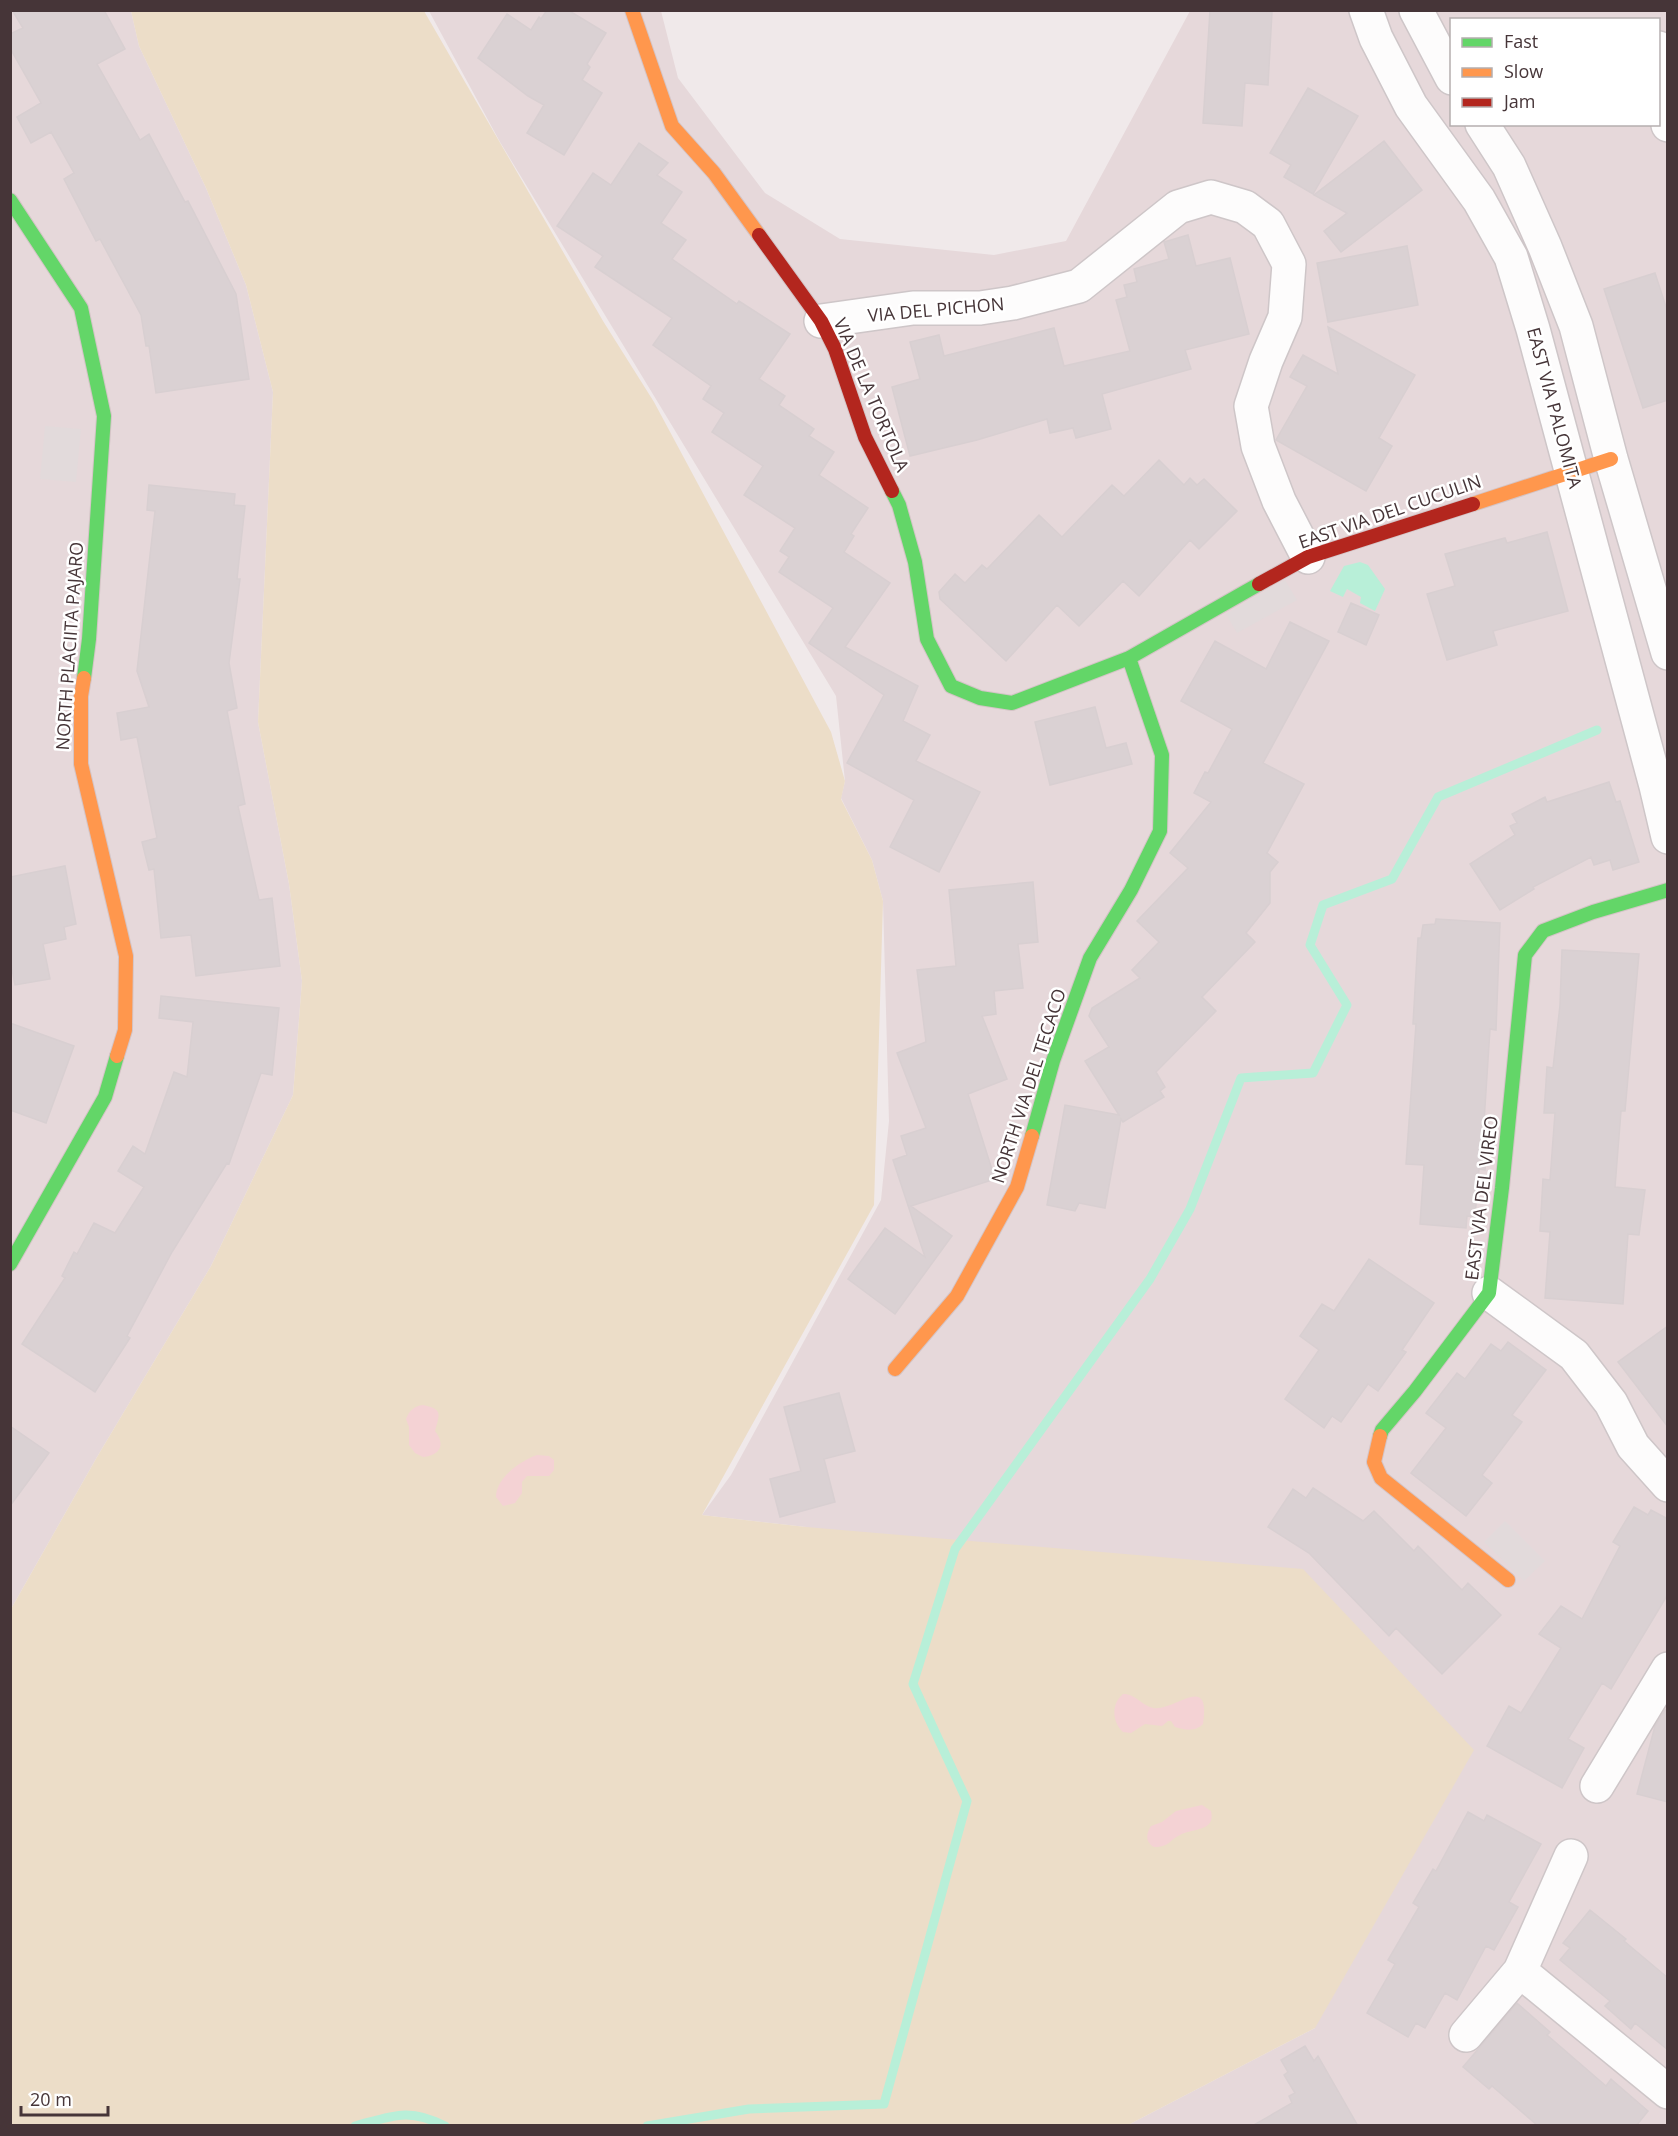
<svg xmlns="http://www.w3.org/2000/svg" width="1678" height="2136" font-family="'Open Sans',sans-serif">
<rect width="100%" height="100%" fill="#f0e9ea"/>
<path fill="#e6d8da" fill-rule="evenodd" d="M 11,11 L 131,11 L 139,46 L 206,188 L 246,285 L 273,392 L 258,722 L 289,884 L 302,981 L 293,1095 L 211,1266 L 97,1457 L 11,1609 Z
M 429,11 L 661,11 L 678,78 L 765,193 L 840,239 L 994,255 L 1066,241 L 1190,11 L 1667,11 L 1667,2125 L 1128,2125 L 1315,2028 L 806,1527 L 702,1515 L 731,1475 L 881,1200 L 889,1121 L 883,901 L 872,860 L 841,798 L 845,781 L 836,696 L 500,142 ZM 1452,20 L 1658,20 L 1658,124 L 1452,124 Z"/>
<path fill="#ecddc8" d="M 131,11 L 424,11 L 603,321 L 654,402 L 831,732 L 845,781 L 841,799 L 872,860 L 883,901 L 874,1205 L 702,1515 L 806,1527 L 1303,1569 L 1474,1750 L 1315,2028 L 1128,2125 L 11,2126 L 11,1609 L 97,1457 L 211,1266 L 293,1095 L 302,981 L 289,884 L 258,722 L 273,392 L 246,285 L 206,188 L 139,46 Z"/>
<path fill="#f4d2d4" d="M 423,1405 C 444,1409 439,1415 435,1431 C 446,1445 440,1455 423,1457 L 415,1453 L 409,1445 L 409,1427 L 406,1419 C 409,1411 414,1406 423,1405 Z
M 537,1455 L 549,1456 L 554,1460 L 554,1470 L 549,1476 L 527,1476 L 522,1482 L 522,1493 L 515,1503 L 503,1506 L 496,1497 C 496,1478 520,1461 537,1455 Z
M 1123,1694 C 1136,1694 1141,1705 1153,1708 C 1175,1712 1211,1671 1203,1724 C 1195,1732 1185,1730 1175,1727 L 1171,1721 L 1168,1721 L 1162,1726 L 1145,1724 L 1131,1733 L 1123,1732 C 1112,1722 1111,1704 1123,1694 Z
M 1202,1805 L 1211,1811 C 1216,1832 1193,1828 1180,1835 C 1169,1840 1170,1847 1154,1847 C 1145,1842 1146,1834 1151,1826 L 1162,1822 L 1176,1811 Z"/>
<path fill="#e2dadb" d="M 45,426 L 81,429 L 76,482 L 40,479 Z
M 1285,580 L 1297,600 L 1237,633 L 1226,614 Z
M 1505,1521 L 1545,1561 L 1524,1581 L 1484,1542 Z"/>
<path fill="#b8efd8" d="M 1360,562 L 1368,565 L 1385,589 L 1375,611 L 1360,603 L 1361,597 L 1347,589 L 1343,597 L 1330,591 L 1344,566 Z"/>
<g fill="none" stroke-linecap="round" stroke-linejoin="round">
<path stroke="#b8efd8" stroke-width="9" d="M 355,2126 C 392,2116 409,2107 445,2126
M 647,2126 L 749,2109 L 884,2104 L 967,1801 L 913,1684 L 955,1549 L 1150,1279 L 1190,1209 L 1241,1078 L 1313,1073 L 1347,1005 L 1310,945 L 1323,905 L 1392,879 L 1438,797 L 1597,730"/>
</g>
<path fill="#dad1d3" stroke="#d8cfd1" stroke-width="1.5" d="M 12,10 L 104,10 L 125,49 L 97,64 L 140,140 L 149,134 L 185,202 L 188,201 L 236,294 L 249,379 L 156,393 L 149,346 L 146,346 L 141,315 L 100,239 L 96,241 L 64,179 L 74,173 L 51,132 L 31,143 L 17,117 L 41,103 L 10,48 L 10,34 L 23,28 Z
M 547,10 L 568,10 L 606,33 L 587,64 L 590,67 L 582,80 L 602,93 L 564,155 L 527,133 L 544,105 L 528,96 L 478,58 L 507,14 L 531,30 L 539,17 L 541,19 Z
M 1210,10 L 1272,12 L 1268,85 L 1245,83 L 1242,126 L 1203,123 Z
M 1308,88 L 1358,116 L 1313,194 L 1284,177 L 1291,165 L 1270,153 Z
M 1384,141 L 1422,190 L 1341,252 L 1324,231 L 1347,213 L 1314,195 Z
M 639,143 L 668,163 L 657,175 L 682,192 L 661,223 L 686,240 L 672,259 L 737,304 L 739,301 L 790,334 L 759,379 L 785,396 L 779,405 L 814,429 L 809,436 L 834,452 L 819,475 L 868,508 L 851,534 L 854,536 L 844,552 L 890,583 L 845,647 L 918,686 L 903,721 L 930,735 L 916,761 L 980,792 L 939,872 L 890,847 L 914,800 L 847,763 L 884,695 L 809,643 L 833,608 L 779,572 L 789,557 L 780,551 L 795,528 L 744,495 L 763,466 L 712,432 L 724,413 L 703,399 L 711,386 L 653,345 L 672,318 L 595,267 L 603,256 L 557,226 L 593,173 L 611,185 Z
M 1188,235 L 1196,266 L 1230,258 L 1249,334 L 1185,350 L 1191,369 L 1102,394 L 1111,429 L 1076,438 L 1073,428 L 1050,433 L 1047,419 L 977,440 L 910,456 L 892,387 L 920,379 L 910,342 L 939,335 L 944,356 L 1054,328 L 1064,366 L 1130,351 L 1116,300 L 1127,297 L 1124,285 L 1137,282 L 1134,269 L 1169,259 L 1164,242 Z
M 1407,246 L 1418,305 L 1328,322 L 1317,263 Z
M 1655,273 L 1668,313 L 1668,400 L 1643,408 L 1604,289 Z
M 1328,327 L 1415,375 L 1379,438 L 1392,446 L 1366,491 L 1276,440 L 1307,386 L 1290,377 L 1303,355 L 1338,374 Z
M 1159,460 L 1184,485 L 1190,478 L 1197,485 L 1204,479 L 1237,511 L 1199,549 L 1190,540 L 1139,596 L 1123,581 L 1079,626 L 1057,605 L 1006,661 L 940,599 L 939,592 L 955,574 L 965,583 L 982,565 L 987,569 L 1039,515 L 1062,537 L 1112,485 L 1124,496 Z
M 149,485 L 235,494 L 234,505 L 245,506 L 237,579 L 240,579 L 229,663 L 237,708 L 227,711 L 245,804 L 238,806 L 259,900 L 272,898 L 280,966 L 196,976 L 191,935 L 161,938 L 154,869 L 149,870 L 142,842 L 157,838 L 137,737 L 121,740 L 117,713 L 149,707 L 137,671 L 155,511 L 147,510 Z
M 1547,532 L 1568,611 L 1493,631 L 1497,645 L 1447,660 L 1427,594 L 1455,586 L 1445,554 L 1505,538 L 1507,543 Z
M 1351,603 L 1379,615 L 1366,645 L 1338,632 Z
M 1290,622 L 1329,641 L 1263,763 L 1304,784 L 1267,853 L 1278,862 L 1270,872 L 1270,903 L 1246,933 L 1255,942 L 1202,997 L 1216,1011 L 1156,1072 L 1165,1087 L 1160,1091 L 1164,1097 L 1123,1122 L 1121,1119 L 1105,1208 L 1079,1203 L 1075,1211 L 1047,1205 L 1065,1105 L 1119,1115 L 1085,1061 L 1109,1047 L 1089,1016 L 1092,1008 L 1140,978 L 1132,970 L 1159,942 L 1137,921 L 1188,868 L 1170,853 L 1211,802 L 1194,793 L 1205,772 L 1208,773 L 1232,729 L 1181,701 L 1215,641 L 1266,669 Z
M 1095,707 L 1106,748 L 1126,743 L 1132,764 L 1050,785 L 1035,722 Z
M 1609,782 L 1616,802 L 1620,801 L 1639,862 L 1613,870 L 1610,860 L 1594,865 L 1591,857 L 1533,887 L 1534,889 L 1500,910 L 1470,864 L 1515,835 L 1510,826 L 1517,823 L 1512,814 L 1545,797 L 1547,802 Z
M 65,866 L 76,924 L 64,927 L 66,939 L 43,944 L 50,979 L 15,985 L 10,959 L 10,877 Z
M 1033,882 L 1038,942 L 1018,944 L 1023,988 L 994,991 L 996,1014 L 982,1016 L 1007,1079 L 968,1094 L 995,1179 L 911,1206 L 952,1236 L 895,1314 L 848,1279 L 885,1228 L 925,1257 L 893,1160 L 907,1155 L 901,1136 L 926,1128 L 897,1053 L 926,1042 L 917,970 L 956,966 L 949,890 Z
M 1436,919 L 1500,923 L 1496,1030 L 1490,1029 L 1484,1122 L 1489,1122 L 1485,1170 L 1479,1169 L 1475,1217 L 1467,1216 L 1466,1228 L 1420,1224 L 1424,1165 L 1406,1164 L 1416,1024 L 1413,1024 L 1418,938 L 1421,938 L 1423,925 L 1435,924 Z
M 1562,950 L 1639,954 L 1625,1111 L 1621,1111 L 1615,1187 L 1645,1190 L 1639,1235 L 1628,1234 L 1623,1304 L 1545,1298 L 1550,1232 L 1540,1231 L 1543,1179 L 1550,1180 L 1555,1113 L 1544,1113 L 1547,1067 L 1553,1068 L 1560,1005 Z
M 161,996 L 279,1008 L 272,1075 L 261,1073 L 229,1164 L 227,1163 L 172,1252 L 127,1336 L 130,1338 L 95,1392 L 22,1344 L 65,1278 L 62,1276 L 74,1252 L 77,1254 L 94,1223 L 115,1233 L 144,1187 L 118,1171 L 133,1146 L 145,1154 L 174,1072 L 187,1077 L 193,1022 L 159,1018 Z
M 10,1023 L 74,1046 L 46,1123 L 10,1110 Z
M 1369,1259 L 1434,1303 L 1402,1350 L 1406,1352 L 1378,1391 L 1368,1384 L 1341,1422 L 1332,1416 L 1324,1428 L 1285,1399 L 1319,1350 L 1300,1336 L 1322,1304 L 1334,1311 Z
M 1668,1326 L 1668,1427 L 1618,1362 Z
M 1508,1342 L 1546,1370 L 1512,1415 L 1522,1422 L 1482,1475 L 1492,1483 L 1466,1516 L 1411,1473 L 1446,1428 L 1426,1413 L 1457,1373 L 1465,1379 L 1491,1344 L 1501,1351 Z
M 839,1393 L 855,1451 L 824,1459 L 835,1502 L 780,1517 L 770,1479 L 801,1471 L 784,1407 Z
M 10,1426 L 49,1453 L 10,1506 Z
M 1313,1488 L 1363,1521 L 1374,1511 L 1414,1551 L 1418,1546 L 1462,1590 L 1468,1583 L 1501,1615 L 1442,1674 L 1396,1628 L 1389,1636 L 1309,1553 L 1268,1527 L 1293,1489 L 1306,1498 Z
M 1634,1507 L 1648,1515 L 1651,1510 L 1668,1519 L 1668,1594 L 1611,1689 L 1602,1683 L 1568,1739 L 1584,1748 L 1562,1788 L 1487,1746 L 1509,1706 L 1521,1713 L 1561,1648 L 1539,1634 L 1561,1606 L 1582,1619 L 1620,1546 L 1613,1542 Z
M 1665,1710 L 1668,1710 L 1668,1802 L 1637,1794 L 1655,1726 Z
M 1468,1812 L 1484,1821 L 1487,1815 L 1541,1844 L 1509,1902 L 1518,1907 L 1494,1950 L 1486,1946 L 1457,2000 L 1445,1993 L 1425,2028 L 1416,2023 L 1408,2037 L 1367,2013 L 1395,1964 L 1388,1960 L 1419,1907 L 1413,1903 L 1433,1869 L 1436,1871 Z
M 1590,1910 L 1626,1939 L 1624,1941 L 1668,1978 L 1668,2050 L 1635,2023 L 1631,2029 L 1605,2006 L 1610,2001 L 1560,1960 L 1570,1948 L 1563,1943 Z
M 1517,2003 L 1550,2032 L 1547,2035 L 1606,2086 L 1611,2079 L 1648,2111 L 1636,2126 L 1538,2126 L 1492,2086 L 1489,2089 L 1463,2067 Z
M 1305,2046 L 1314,2061 L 1318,2056 L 1358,2126 L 1252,2126 L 1292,2103 L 1289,2096 L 1295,2093 L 1284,2075 L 1288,2072 L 1281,2060 Z"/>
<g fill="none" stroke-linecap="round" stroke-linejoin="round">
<defs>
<path id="street" d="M 1366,10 L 1376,38 L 1411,106 L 1479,200 L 1511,257 L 1533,329 L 1656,786 L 1668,837
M 1416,10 L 1452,78
M 1659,48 L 1668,125
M 1482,124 L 1509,166 L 1545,247 L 1576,326 L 1611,459 L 1668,653
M 821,321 L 913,308 L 980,308 L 1013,303 L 1079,286 L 1178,207 L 1211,197 L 1245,207 L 1268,224 L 1289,264 L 1285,317 L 1266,361 L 1251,406 L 1258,446 L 1279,501 L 1308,557
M 1489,1293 L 1574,1355 L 1611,1403 L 1633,1446 L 1668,1485
M 1597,1786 L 1668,1669
M 1520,1971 L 1668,2092
M 1466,2035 L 1520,1971 L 1571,1856"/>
<path id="fast" d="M 10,200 L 81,308 L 104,416 L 89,639 L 84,678
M 892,491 L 899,505 L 915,562 L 927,639 L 951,686 L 980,698 L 1012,703 L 1129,658 L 1259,584
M 1032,1136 L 1053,1061 L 1090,958 L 1131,890 L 1160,831 L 1162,755 L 1129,658
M 10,1264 L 105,1097 L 117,1056
M 1380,1436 L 1382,1430 L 1415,1391 L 1489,1293 L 1502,1188 L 1525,955 L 1543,931 L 1593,912 L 1668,890"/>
<path id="slow" d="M 632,10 L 672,126 L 714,173 L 759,235
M 1473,504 L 1611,459
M 84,678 L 81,696 L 81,764 L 126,956 L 125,1030 L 117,1056
M 895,1369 L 957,1296 L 1017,1187 L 1032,1136
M 1380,1436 L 1374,1462 L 1381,1478 L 1508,1580"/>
<path id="jam" d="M 759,235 L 821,321 L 835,349 L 865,437 L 892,491
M 1259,584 L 1308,557 L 1473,504"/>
</defs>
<use href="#street" stroke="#cec6c8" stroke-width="36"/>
<use href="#fast" stroke="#d4c4c6" stroke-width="16"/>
<use href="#slow" stroke="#d4c4c6" stroke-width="16"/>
<use href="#jam" stroke="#d4c4c6" stroke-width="16"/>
<use href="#street" stroke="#fdfcfc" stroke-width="33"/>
<use href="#fast" stroke="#63d668" stroke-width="14"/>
<use href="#slow" stroke="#ff974d" stroke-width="14"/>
<use href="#jam" stroke="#b3261e" stroke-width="14"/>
</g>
<g text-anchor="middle" stroke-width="5" stroke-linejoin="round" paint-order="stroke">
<g font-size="18" fill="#463538" stroke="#fff">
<text transform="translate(936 310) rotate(-5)" y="6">VIA DEL PICHON</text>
<text transform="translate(871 395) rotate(67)" y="6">VIA DE LA TORTOLA</text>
<text transform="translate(1554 408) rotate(75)" y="6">EAST VIA PALOMITA</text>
<text transform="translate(1390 512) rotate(-19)" y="6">EAST VIA DEL CUCULIN</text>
<text transform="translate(70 646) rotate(-86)" y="6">NORTH PLACIITA PAJARO</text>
<text transform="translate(1029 1086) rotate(-72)" y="6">NORTH VIA DEL TECACO</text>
<text transform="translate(1482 1198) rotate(-83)" y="6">EAST VIA DEL VIREO</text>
</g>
</g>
<rect width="1678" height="2136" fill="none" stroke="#463538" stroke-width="24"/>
<rect x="1450" y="18" width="210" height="108" fill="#ffffff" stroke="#b5aeaf" stroke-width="1.5"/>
<rect x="1462" y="38" width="30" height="9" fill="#63d668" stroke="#b5aeaf" stroke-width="1.5"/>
<text x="1504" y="48" font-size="18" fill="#463538">Fast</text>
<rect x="1462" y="68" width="30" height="9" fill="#ff974d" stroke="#b5aeaf" stroke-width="1.5"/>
<text x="1504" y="78" font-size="18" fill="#463538">Slow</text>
<rect x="1462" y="98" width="30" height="9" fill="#b3261e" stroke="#b5aeaf" stroke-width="1.5"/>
<text x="1504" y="108" font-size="18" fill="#463538">Jam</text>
<path d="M21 2106v9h87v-9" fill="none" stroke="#463538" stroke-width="3"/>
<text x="30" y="2106" font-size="18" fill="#463538" stroke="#ffffff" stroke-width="4.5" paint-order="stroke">20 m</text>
</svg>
